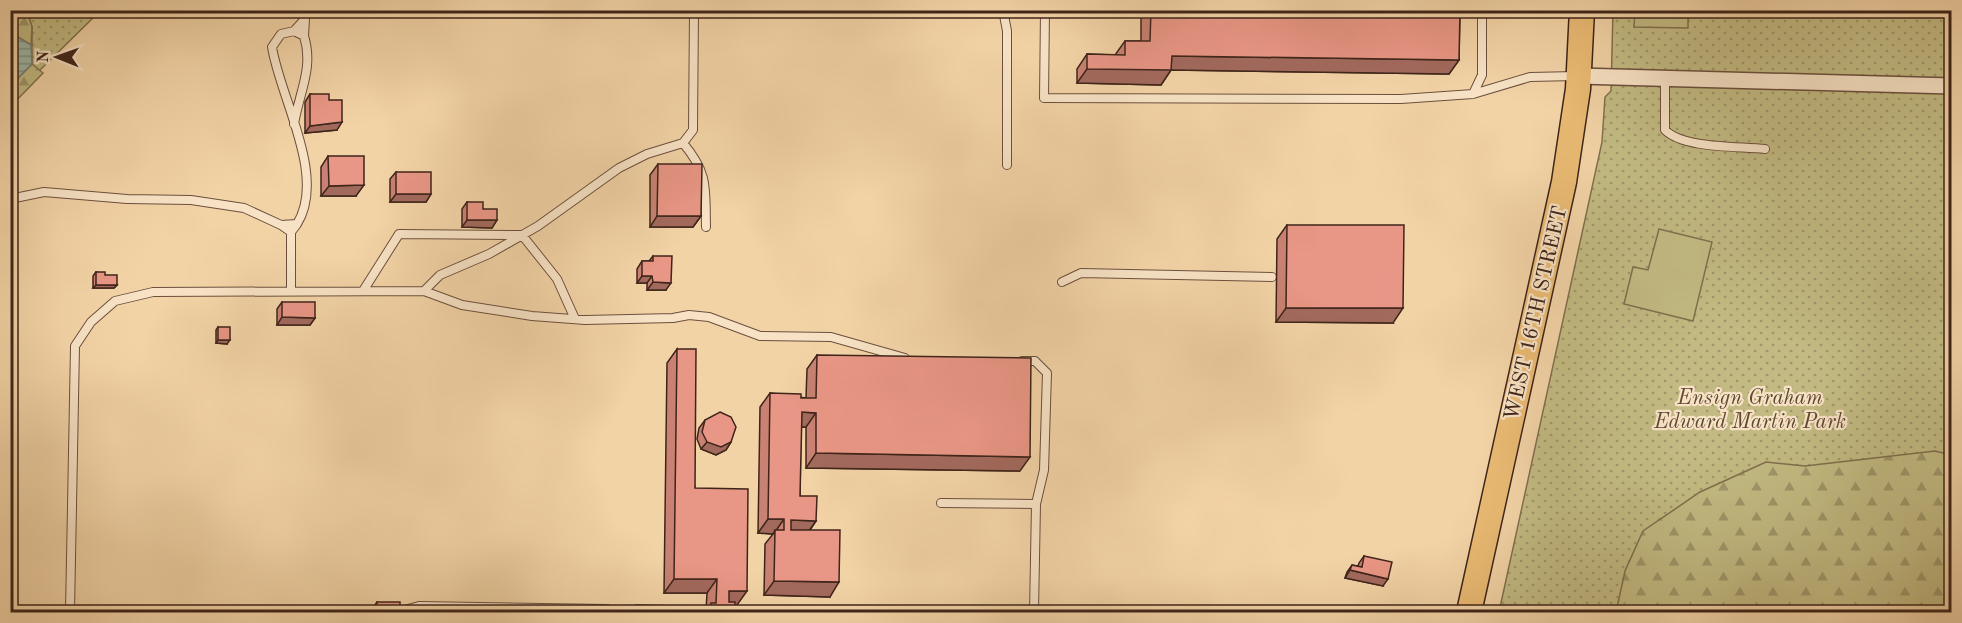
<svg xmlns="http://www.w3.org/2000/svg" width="1962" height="623" font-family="'Old Standard TT',serif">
<defs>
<pattern id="grass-dots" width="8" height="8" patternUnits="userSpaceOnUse" patternTransform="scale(1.5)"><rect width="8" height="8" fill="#c2ba82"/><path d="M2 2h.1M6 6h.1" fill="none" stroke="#9f976a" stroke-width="1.8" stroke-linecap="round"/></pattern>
<pattern id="forest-firs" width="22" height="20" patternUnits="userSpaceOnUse" patternTransform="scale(1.5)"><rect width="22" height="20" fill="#c2ba82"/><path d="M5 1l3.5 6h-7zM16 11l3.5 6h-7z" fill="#9f976a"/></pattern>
<pattern id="water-rules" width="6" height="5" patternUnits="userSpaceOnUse" patternTransform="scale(1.5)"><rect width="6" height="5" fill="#9bb8a7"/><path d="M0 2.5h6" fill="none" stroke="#809587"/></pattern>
</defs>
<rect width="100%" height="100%" fill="#f2d3a6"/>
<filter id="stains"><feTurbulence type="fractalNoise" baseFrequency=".00333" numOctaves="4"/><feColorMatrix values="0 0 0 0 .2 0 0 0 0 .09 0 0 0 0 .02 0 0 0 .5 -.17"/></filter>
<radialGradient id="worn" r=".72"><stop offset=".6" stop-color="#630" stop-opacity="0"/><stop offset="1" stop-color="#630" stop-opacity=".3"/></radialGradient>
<path fill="url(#grass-dots)" stroke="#80704e" stroke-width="1.5" d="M 27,11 L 100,11 L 39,71 L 32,64 L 32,27 Z
M 1613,11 L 1951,11 L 1951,612 L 1499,612 L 1602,142 L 1605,97 L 1611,91 Z"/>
<path fill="url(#forest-firs)" stroke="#80704e" stroke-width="1.5" d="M 11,10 L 27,11 L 32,27 L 31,45 L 11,33 Z
M 32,64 L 43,73 L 11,106 L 11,85 Z
M 1935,451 L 1951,455 L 1951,612 L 1616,612 L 1625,571 L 1643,531 L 1700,492 L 1766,462 L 1805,466 Z"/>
<path fill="#c2ba82" stroke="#80704e" stroke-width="1.5" d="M 1635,11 L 1688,11 L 1688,28 L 1634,27 Z
M 1659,229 L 1712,242 L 1693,321 L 1624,304 L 1633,267 L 1648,270 Z"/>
<path fill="url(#water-rules)" stroke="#767d6f" stroke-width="1.5" d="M 11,33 L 31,45 L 32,64 L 11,85 Z"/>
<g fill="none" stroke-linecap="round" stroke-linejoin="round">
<defs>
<path id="service" d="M 694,10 L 693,130 L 683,143 C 709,174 705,188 706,227
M 1003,10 L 1007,31 L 1007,165
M 1045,10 L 1044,98 L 1401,99 L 1473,94 L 1530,77 L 1576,76
M 294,31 L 305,19 L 304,36
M 1665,78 L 1665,130 C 1684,149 1739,146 1765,149
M 1473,94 L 1482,75 L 1482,10
M 294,124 C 299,93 314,68 304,36 L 294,31 L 281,34 L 272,47 C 280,98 327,176 297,224
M 10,199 L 44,192 L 127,199 L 191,200 L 244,208 L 281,225
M 1062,282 L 1081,273 L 1272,277
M 291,291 L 291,232 L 281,225 L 297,224 L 291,232
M 363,291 L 399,234 L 522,235 L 557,279 L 575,319
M 424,291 L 440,275 L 489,254 L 538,226 L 619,168 L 647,154 L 683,143
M 1022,361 L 1035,361 L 1047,373 L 1044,470 L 1036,504
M 941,503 L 1036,504 L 1034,612
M 637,609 L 666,610
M 70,612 L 75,346 L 91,322 L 115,301 L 153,292 L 424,291 L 462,305 L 532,316 L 585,320 L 673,318 L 689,315 L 709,317 L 760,336 L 831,337 L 905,358
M 404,612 L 404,610 L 419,606 L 607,609"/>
<path id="minor" d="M 1579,76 L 1952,86"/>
<path id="primary" d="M 1469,612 L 1564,182 L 1578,89 L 1582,10"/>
</defs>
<use href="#service" stroke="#6c503d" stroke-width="10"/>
<use href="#minor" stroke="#6c503d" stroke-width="18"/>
<use href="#primary" stroke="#3f251a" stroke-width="27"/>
<use href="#service" stroke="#f7e2c5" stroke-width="8"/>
<use href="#minor" stroke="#f7e2c5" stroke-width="15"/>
<use href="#primary" stroke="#e9ba73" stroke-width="24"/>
</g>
<path fill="#c88172" stroke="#3f251a" stroke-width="1.5" d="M 1141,10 L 1460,10 L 1459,60 L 1449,74 L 1171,70 L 1161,85 L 1077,83 L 1077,69 L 1087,54 L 1115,55 L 1125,41 L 1141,41 Z
M 310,94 L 329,100 L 337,130 L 305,133 L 305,102 Z
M 328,156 L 356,196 L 321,196 L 321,167 Z
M 658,164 L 701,216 L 693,227 L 650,227 L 650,175 Z
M 396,172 L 431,194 L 426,202 L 390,202 L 390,179 Z
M 467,202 L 483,209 L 497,220 L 492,228 L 462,227 L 462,209 Z
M 1287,225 L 1393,323 L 1276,322 L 1277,239 Z
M 653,256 L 666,290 L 647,290 L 647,283 L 637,283 L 637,269 L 642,261 L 649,261 Z
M 96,272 L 105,275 L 117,285 L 114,288 L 93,288 L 93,276 Z
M 282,302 L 315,318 L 310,325 L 277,325 L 277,309 Z
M 218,327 L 227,344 L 216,343 L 216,330 Z
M 677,349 L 695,488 L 737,605 L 735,605 L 735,612 L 705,612 L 706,610 L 707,593 L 664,593 L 667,363 Z
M 817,355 L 1020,471 L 806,468 L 806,427 L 801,427 L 800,496 L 816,521 L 810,530 L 830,597 L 764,595 L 765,544 L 773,534 L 758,533 L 760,407 L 770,393 L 806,398 L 807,369 Z
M 705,420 L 731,442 L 726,450 L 716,455 L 701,449 L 697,439 L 699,428 Z
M 1364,556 L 1383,586 L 1345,578 L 1347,572 L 1352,565 L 1358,566 L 1359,563 Z
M 377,602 L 400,612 L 372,612 L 372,609 Z"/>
<path fill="#a2695d" stroke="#3f251a" stroke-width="1.5" d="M 1172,56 L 1459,60 L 1449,74 L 1171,70 L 1161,85 L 1077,83 L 1087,69 Z
M 342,122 L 337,130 L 305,133 L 310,126 Z
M 364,185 L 356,196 L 321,196 L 329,186 Z
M 396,194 L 431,194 L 426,202 L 390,202 Z
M 657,216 L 701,216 L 693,227 L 650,227 Z
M 467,220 L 497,220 L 492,228 L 462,227 Z
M 642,276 L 652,276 L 647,283 L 637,283 Z
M 653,282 L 671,283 L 666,290 L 647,290 Z
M 96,285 L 117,285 L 114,288 L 93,288 Z
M 1286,308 L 1403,308 L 1393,323 L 1276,322 Z
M 282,317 L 315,318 L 310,325 L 277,325 Z
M 218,340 L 230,340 L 227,344 L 216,343 Z
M 802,412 L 816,413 L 806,427 L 792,427 Z
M 707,442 L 731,442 L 726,450 L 716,455 L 701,449 Z
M 816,453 L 1030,457 L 1020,471 L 806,468 Z
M 768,519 L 784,519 L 775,532 L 775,530 L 773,534 L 758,533 Z
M 791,520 L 816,521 L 806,535 L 781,534 Z
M 1350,570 L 1388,579 L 1383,586 L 1345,578 Z
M 674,579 L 717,579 L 707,593 L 664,593 Z
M 774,581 L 839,582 L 830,597 L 764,595 Z
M 729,591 L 747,591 L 737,605 L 719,605 Z"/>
<path fill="#e89685" stroke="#3f251a" stroke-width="1.5" d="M 1151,10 L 1460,10 L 1459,60 L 1172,56 L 1171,70 L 1087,69 L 1087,54 L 1125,55 L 1125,41 L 1150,41 Z
M 310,94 L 329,94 L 329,100 L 342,100 L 342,122 L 310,126 Z
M 328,156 L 364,156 L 364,185 L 329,186 Z
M 658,164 L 702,164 L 701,216 L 657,216 Z
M 396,172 L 431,172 L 431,194 L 396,194 Z
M 467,202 L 483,202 L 483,209 L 497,209 L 497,220 L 467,220 Z
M 1287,225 L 1404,225 L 1403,308 L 1286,308 Z
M 653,256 L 672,256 L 671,283 L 653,282 L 652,276 L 642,276 L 642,261 L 653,261 Z
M 96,272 L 105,272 L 105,275 L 117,275 L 117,285 L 96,285 Z
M 282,302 L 315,302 L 315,318 L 282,317 Z
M 218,327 L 230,327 L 230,340 L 218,340 Z
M 677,349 L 696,349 L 695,488 L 748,489 L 747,591 L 729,591 L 729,602 L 735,602 L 735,612 L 711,612 L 711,603 L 716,603 L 717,579 L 674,579 Z
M 817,355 L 1031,358 L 1030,457 L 816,453 L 816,413 L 802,412 L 800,496 L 817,496 L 816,521 L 791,520 L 791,530 L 840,530 L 839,582 L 774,581 L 775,530 L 784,530 L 784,519 L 768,519 L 770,393 L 801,394 L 801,398 L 816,398 Z
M 720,412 L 731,417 L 736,427 L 731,442 L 721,447 L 707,442 L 702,432 L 705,420 Z
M 1364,556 L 1392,562 L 1388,579 L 1350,570 L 1352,565 L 1362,567 Z
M 377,602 L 400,602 L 400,612 L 377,612 Z
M 599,606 L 646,607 L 646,612 L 599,612 Z"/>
<g text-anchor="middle" stroke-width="4.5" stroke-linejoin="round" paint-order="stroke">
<g font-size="21" fill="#3f251a" stroke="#f7e2c5">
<text transform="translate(1535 313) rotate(-77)" y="7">WEST 16TH STREET</text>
</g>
<g font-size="21" font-style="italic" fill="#604a34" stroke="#f7e2c5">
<text x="1750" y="404">Ensign Graham<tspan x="1750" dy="24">Edward Martin Park</tspan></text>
</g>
</g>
<rect width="1962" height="623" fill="none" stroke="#f2d3a6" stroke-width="36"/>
<rect x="12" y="12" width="1938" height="599" fill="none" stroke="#3f251a" stroke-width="3"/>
<rect x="18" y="18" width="1926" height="587" fill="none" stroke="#3f251a" stroke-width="1.5"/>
<g transform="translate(57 57) rotate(271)" stroke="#f7e2c5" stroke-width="4.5" paint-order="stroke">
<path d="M0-4.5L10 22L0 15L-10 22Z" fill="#3f251a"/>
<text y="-9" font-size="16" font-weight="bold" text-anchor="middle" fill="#3f251a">N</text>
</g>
<rect width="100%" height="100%" filter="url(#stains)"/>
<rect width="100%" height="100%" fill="url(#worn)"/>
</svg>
